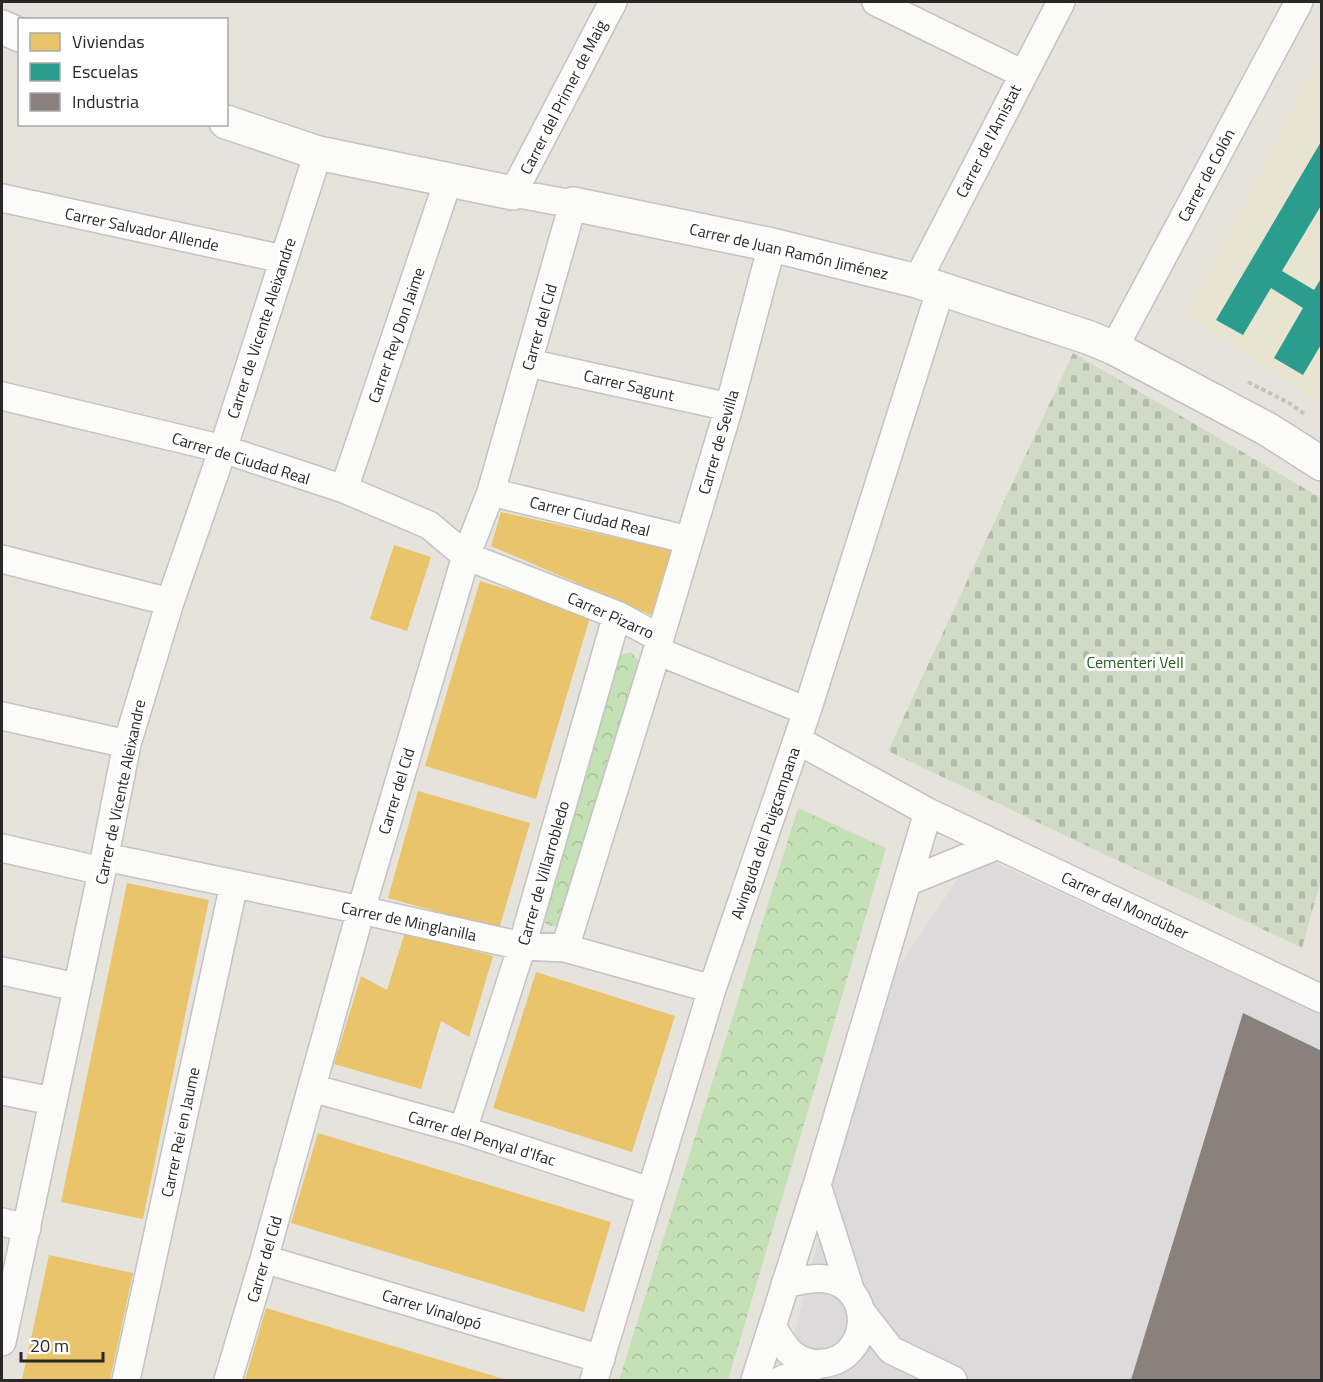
<svg xmlns="http://www.w3.org/2000/svg" width="1323" height="1382" font-family="'Titillium Web',sans-serif">
<defs>
<pattern id="forest-crowns" width="20" height="18" patternUnits="userSpaceOnUse" patternTransform="scale(1.5)"><rect width="20" height="18" fill="#c4e1b6"/><path d="M2 6a3 3 0 1 1 6 0M12 15a3 3 0 1 1 6 0" fill="none" stroke="#a8c19c"/></pattern>
<pattern id="cemetery-stones" width="16" height="16" patternUnits="userSpaceOnUse" patternTransform="scale(1.5)"><rect width="16" height="16" fill="#d0dac5"/><path d="M2 7V4a2 2 0 0 1 4 0v3zM10 15v-3a2 2 0 0 1 4 0v3z" fill="#b3bba9"/></pattern>
</defs>
<rect width="100%" height="100%" fill="#e6e3dd"/>
<path fill="#dddadc" d="M 975,853 L 1321,1015 L 1321,1380 L 783,1380 L 878,997 Z"/>
<path fill="#e9e4d2" d="M 1321,56 L 1321,404 L 1186,314 Z"/>
<path fill="url(#forest-crowns)" d="M 631,652 L 639,661 L 638,671 L 562,926 L 548,926 L 541,918 L 613,664 L 620,655 Z
M 798,808 L 886,848 L 728,1380 L 619,1380 Z"/>
<path fill="url(#cemetery-stones)" d="M 1073,353 L 1321,498 L 1322,876 L 1302,948 L 888,751 Z"/>
<path fill="#e9c46a" d="M 501,512 L 675,551 L 656,617 L 491,546 Z
M 394,545 L 431,557 L 407,631 L 370,619 Z
M 480,581 L 591,614 L 536,799 L 425,766 Z
M 418,791 L 530,823 L 499,929 L 388,898 Z
M 127,883 L 209,900 L 143,1219 L 61,1202 Z
M 405,932 L 493,956 L 469,1037 L 441,1021 L 421,1089 L 334,1064 L 361,976 L 387,990 Z
M 536,972 L 675,1016 L 632,1152 L 493,1108 Z
M 318,1133 L 611,1222 L 584,1312 L 291,1223 Z
M 49,1255 L 133,1273 L 110,1380 L 22,1380 Z
M 266,1308 L 507,1380 L 245,1380 Z"/>
<path fill="#2a9d8f" d="M 1322,140 L 1322,204 L 1282,271 L 1314,290 L 1322,277 L 1322,343 L 1303,375 L 1274,358 L 1303,308 L 1271,288 L 1243,335 L 1216,320 Z"/>
<path fill="#8a817c" d="M 1243,1013 L 1322,1051 L 1322,1380 L 1131,1380 Z"/>
<g fill="none" stroke-linecap="round" stroke-linejoin="round">
<defs>
<path id="street" d="M 876,2 L 1023,74
M 2,198 L 283,259
M 917,281 L 1061,2
M 1114,348 L 1299,2
M 529,363 L 729,407
M 2,396 L 223,449 L 344,489 L 429,525 L 466,556 L 617,615 L 660,638 L 657,651 L 807,711
M 344,489 L 448,181
M 491,492 L 689,540
M 2,559 L 170,602
M 660,638 L 729,407 L 772,245
M 2,716 L 127,744
M 797,740 L 928,812 L 1322,999
M 2,848 L 102,871
M 105,857 L 361,910 L 522,946 L 565,948 L 712,989
M 907,882 L 998,845
M 565,948 L 657,651
M 2,971 L 77,987
M 312,1088 L 463,1130 L 650,1191
M 2,1091 L 53,1101
M 463,1130 L 522,946 L 617,615
M 817,1185 L 851,1292
M 2,1222 L 27,1228
M 264,1259 L 601,1359
M 860,1310 L 891,1350 L 953,1380
M 772,1327 C 778,1335 783,1346 791,1353 C 798,1360 811,1364 821,1364 C 872,1359 876,1287 826,1279 C 813,1277 798,1281 785,1284
M 2,1342 L 102,871 L 127,744 L 170,602 L 223,449 L 318,153
M 126,1380 L 234,884
M 228,1380 L 264,1259 L 361,910 L 466,556 L 491,492 L 573,204 L 513,193 L 613,2
M 594,1380 L 712,989 L 807,711 L 941,288
M 755,1380 L 817,1185 L 928,812
M 781,1380 L 822,1363"/>
<path id="secondary" d="M 2,27 L 20,35
M 226,122 L 318,153 L 513,193
M 573,204 L 772,245 L 917,281 L 1090,338 L 1114,348 L 1267,429 L 1322,464"/>
</defs>
<use href="#street" stroke="#c4c2c2" stroke-width="30"/>
<use href="#secondary" stroke="#c4c2c2" stroke-width="36"/>
<path stroke="#c4c3c2" stroke-width="4" stroke-dasharray="4.5 3" stroke-linecap="butt" d="M 1248,382 L 1289,403 L 1306,415"/>
<use href="#street" stroke="#fbfbfa" stroke-width="27"/>
<use href="#secondary" stroke="#fbfbfa" stroke-width="33"/>
</g>
<g text-anchor="middle" stroke-width="6" stroke-linejoin="round" paint-order="stroke">
<g font-size="16" fill="#282828" stroke="#fff">
<text transform="translate(563 97) rotate(-63)" y="6">Carrer del Primer de Maig</text>
<text transform="translate(988 141) rotate(-63)" y="6">Carrer de l'Amistat</text>
<text transform="translate(1206 175) rotate(-62)" y="6">Carrer de Colón</text>
<text transform="translate(142 229) rotate(12)" y="6">Carrer Salvador Allende</text>
<text transform="translate(789 251) rotate(13)" y="6">Carrer de Juan Ramón Jiménez</text>
<text transform="translate(539 327) rotate(-74)" y="6">Carrer del Cid</text>
<text transform="translate(261 328) rotate(-72)" y="6">Carrer de Vicente Aleixandre</text>
<text transform="translate(396 335) rotate(-71)" y="6">Carrer Rey Don Jaime</text>
<text transform="translate(629 385) rotate(13)" y="6">Carrer Sagunt</text>
<text transform="translate(718 442) rotate(-74)" y="6">Carrer de Sevilla</text>
<text transform="translate(241 458) rotate(17)" y="6">Carrer de Ciudad Real</text>
<text transform="translate(590 516) rotate(14)" y="6">Carrer Ciudad Real</text>
<text transform="translate(611 615) rotate(24)" y="6">Carrer Pizarro</text>
<text transform="translate(396 791) rotate(-73)" y="6">Carrer del Cid</text>
<text transform="translate(120 792) rotate(-78)" y="6">Carrer de Vicente Aleixandre</text>
<text transform="translate(765 833) rotate(-71)" y="6">Avinguda del Puigcampana</text>
<text transform="translate(543 873) rotate(-74)" y="6">Carrer de Villarrobledo</text>
<text transform="translate(1125 905) rotate(25)" y="6">Carrer del Mondúber</text>
<text transform="translate(409 921) rotate(12)" y="6">Carrer de Minglanilla</text>
<text transform="translate(180 1132) rotate(-78)" y="6">Carrer Rei en Jaume</text>
<text transform="translate(482 1138) rotate(17)" y="6">Carrer del Penyal d'Ifac</text>
<text transform="translate(264 1259) rotate(-74)" y="6">Carrer del Cid</text>
<text transform="translate(432 1309) rotate(17)" y="6">Carrer Vinalopó</text>
</g>
<g font-size="16" fill="#23611b" stroke="#fff">
<text x="1135" y="668">Cementeri Vell</text>
</g>
</g>
<rect width="1323" height="1382" fill="none" stroke="#282828" stroke-width="6"/>
<rect x="18" y="18" width="210" height="108" fill="#ffffff" stroke="#a9a9a9" stroke-width="1.5"/>
<rect x="30" y="33" width="30" height="18" fill="#e9c46a" stroke="#a9a9a9" stroke-width="1.5"/>
<text x="72" y="48" font-size="18" fill="#282828">Viviendas</text>
<rect x="30" y="63" width="30" height="18" fill="#2a9d8f" stroke="#a9a9a9" stroke-width="1.5"/>
<text x="72" y="78" font-size="18" fill="#282828">Escuelas</text>
<rect x="30" y="93" width="30" height="18" fill="#8a817c" stroke="#a9a9a9" stroke-width="1.5"/>
<text x="72" y="108" font-size="18" fill="#282828">Industria</text>
<path d="M21 1352v9h82v-9" fill="none" stroke="#282828" stroke-width="3"/>
<text x="30" y="1352" font-size="18" fill="#282828" stroke="#ffffff" stroke-width="4.5" paint-order="stroke">20 m</text>
</svg>
